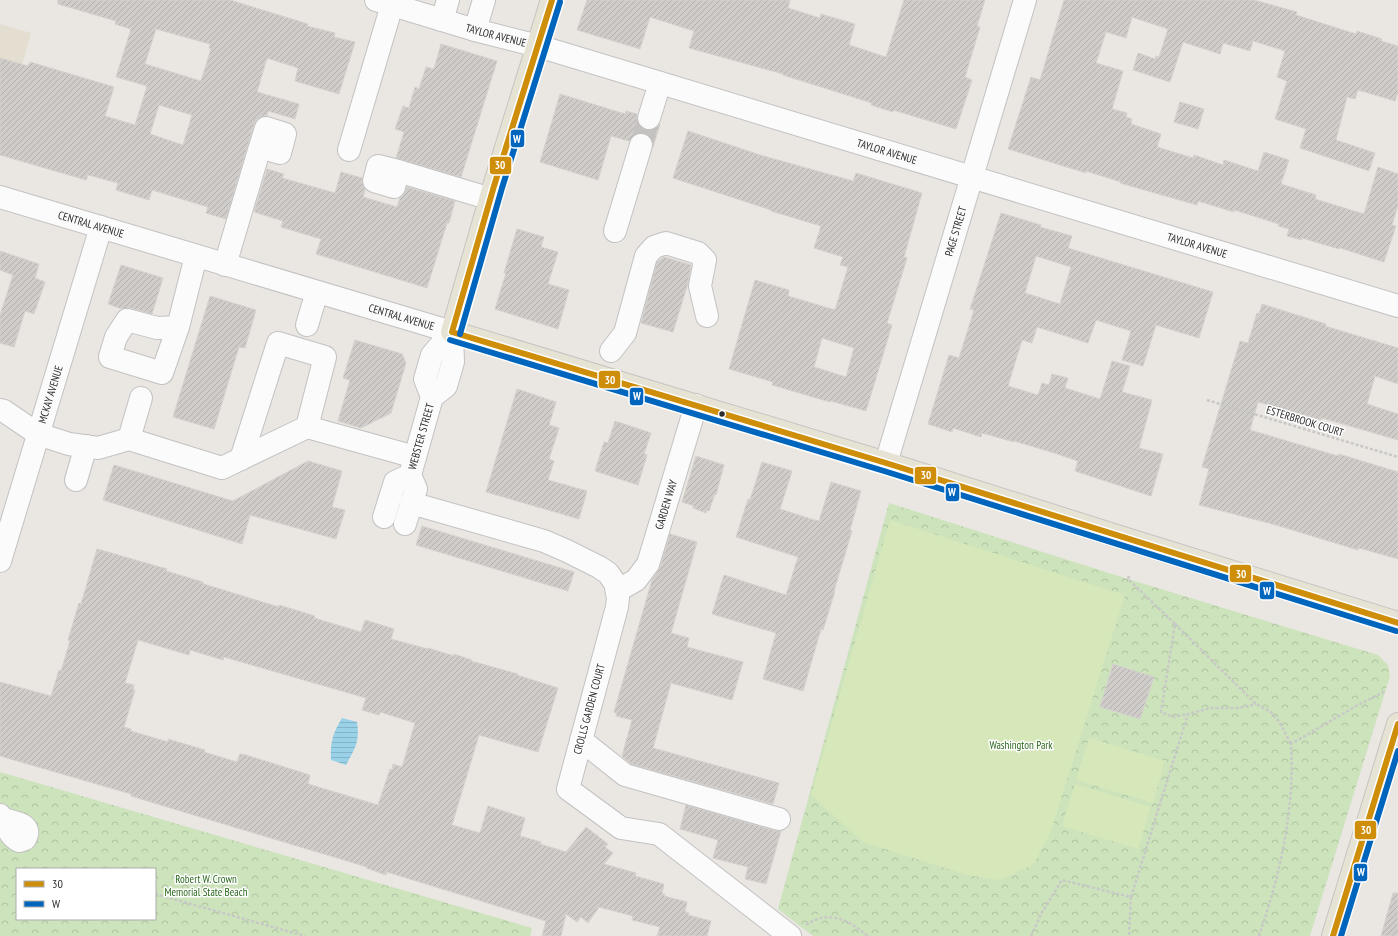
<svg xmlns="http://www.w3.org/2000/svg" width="1398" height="936" font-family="'PT Sans Narrow',sans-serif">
<defs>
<pattern id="park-crowns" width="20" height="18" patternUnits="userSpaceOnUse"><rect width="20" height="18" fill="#cce3bc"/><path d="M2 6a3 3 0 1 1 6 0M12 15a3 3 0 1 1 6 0" fill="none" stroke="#afc3a2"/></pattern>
<pattern id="water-rules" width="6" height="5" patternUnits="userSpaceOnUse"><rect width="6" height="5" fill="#99d2e8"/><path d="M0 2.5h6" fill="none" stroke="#84b4c7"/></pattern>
<pattern id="building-hatch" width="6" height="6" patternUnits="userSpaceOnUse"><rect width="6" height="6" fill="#cfccc9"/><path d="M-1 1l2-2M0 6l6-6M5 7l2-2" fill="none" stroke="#b2afad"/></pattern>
</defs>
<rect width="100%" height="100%" fill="#eae6e2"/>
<path fill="#e4ded1" d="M 0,24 L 31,33 L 0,142 Z"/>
<path fill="url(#park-crowns)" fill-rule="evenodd" d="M 889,503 L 1128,579 L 1378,655 L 1388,665 L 1390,676 L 1310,936 L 813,936 L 778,909 Z
M 0,772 L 532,928 L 530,936 L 0,936 ZM 17,869 L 155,869 L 155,919 L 17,919 Z"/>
<path fill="#d6e7ba" d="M 890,520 L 1125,595 L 1050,834 L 1033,865 L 999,880 L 967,875 L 863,842 L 811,795 Z
M 1089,738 L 1165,761 L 1153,803 L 1076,780 Z
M 1075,784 L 1151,807 L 1138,849 L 1062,826 Z"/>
<path fill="url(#water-rules)" d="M 342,718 L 357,722 C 360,742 355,748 346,765 L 331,760 C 330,742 333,733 342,718 Z"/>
<path fill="url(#building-hatch)" stroke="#d5d2ce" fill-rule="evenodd" d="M 58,0 L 230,0 L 308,24 L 307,26 L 335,33 L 334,37 L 355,42 L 339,94 L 295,81 L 298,68 L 267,58 L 257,92 L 299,104 L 295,119 L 268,111 L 267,116 L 263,116 L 257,119 L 254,124 L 226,219 L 206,213 L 208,207 L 152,190 L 149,200 L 116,190 L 118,183 L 88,175 L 86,180 L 0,155 L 0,58 L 28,66 L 30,62 L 114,87 L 105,116 L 135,125 L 147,86 L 116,77 L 131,29 L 115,24 L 116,21 L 58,4 ZM 156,29 L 210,44 L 209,48 L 211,49 L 201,81 L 145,64 ZM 159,105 L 192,115 L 183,145 L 150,134 Z
M 587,0 L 790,0 L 788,8 L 820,18 L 821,14 L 855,24 L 849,45 L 886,57 L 904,0 L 985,0 L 977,26 L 980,27 L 965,77 L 972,80 L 956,129 L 893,110 L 893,112 L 871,105 L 872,103 L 783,75 L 783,74 L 689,48 L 694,31 L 650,17 L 640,49 L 577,30 Z
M 1064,0 L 1254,0 L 1297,12 L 1296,15 L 1356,34 L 1357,31 L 1382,39 L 1381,41 L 1398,46 L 1398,92 L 1395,101 L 1358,90 L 1355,99 L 1347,97 L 1336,140 L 1375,153 L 1369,171 L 1300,148 L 1306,129 L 1275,119 L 1287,81 L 1277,77 L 1285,51 L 1253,41 L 1250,51 L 1223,43 L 1220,54 L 1183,42 L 1170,82 L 1133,70 L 1138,53 L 1155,59 L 1156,56 L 1159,57 L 1168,29 L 1132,17 L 1126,38 L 1106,32 L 1096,63 L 1123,71 L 1112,109 L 1127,113 L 1126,117 L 1132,119 L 1131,124 L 1161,134 L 1157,147 L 1193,158 L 1194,155 L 1223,165 L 1224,160 L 1258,171 L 1264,152 L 1289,160 L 1281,184 L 1316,195 L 1315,199 L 1364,214 L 1378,167 L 1398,174 L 1398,205 L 1392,225 L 1396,226 L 1384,262 L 1340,248 L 1339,249 L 1302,238 L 1302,240 L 1287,236 L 1289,229 L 1278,226 L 1279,224 L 1234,210 L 1234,212 L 1198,201 L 1197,205 L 1120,183 L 1121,182 L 1086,171 L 1086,173 L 1008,149 L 1031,77 L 1040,80 Z
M 441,44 L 497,61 L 461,177 L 396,158 L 404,132 L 395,129 L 403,106 L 409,108 L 415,87 L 419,89 L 426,67 L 434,69 Z
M 560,94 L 625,114 L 626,111 L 637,114 L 637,120 L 640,126 L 646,130 L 652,130 L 657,127 L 660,124 L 653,147 L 653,142 L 650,137 L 644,133 L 639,133 L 633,136 L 629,141 L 611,136 L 598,180 L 540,162 Z
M 1180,102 L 1204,109 L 1198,129 L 1174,122 Z
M 688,131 L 760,155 L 853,181 L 856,173 L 922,193 L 904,257 L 907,258 L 887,323 L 892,325 L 866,411 L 831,401 L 830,402 L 772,385 L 773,382 L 729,369 L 755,280 L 789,290 L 788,296 L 835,310 L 848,267 L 840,265 L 843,257 L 814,248 L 821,226 L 771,211 L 771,210 L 673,178 ZM 822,338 L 854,348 L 846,377 L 814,367 Z
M 267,169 L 284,174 L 282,178 L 335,193 L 341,172 L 362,178 L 362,184 L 365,190 L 363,197 L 397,207 L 400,198 L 403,196 L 407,187 L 455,201 L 449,223 L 447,223 L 427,288 L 316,254 L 321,239 L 281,227 L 283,221 L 254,212 Z
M 1001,213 L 1041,225 L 1040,227 L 1072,236 L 1068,248 L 1213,292 L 1199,338 L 1156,325 L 1143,366 L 1122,360 L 1131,331 L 1096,320 L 1088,343 L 1037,327 L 1032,343 L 1022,340 L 1008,386 L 1038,395 L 1042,383 L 1049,385 L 1052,374 L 1068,378 L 1065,388 L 1100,399 L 1112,361 L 1130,366 L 1122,392 L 1152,400 L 1139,448 L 1163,454 L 1151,496 L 1075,471 L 1078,461 L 1051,452 L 1014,441 L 1014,442 L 982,433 L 981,437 L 953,428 L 952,432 L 928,424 L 949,355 L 959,358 L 974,310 L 970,309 ZM 1036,256 L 1071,267 L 1060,304 L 1025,293 Z
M 517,229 L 544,237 L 541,247 L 558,252 L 548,284 L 569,290 L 558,329 L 495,309 L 506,273 L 504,273 Z
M 0,251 L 39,264 L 35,278 L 45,282 L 34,314 L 25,311 L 14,347 L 0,343 L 0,315 L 13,275 L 0,270 Z
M 664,257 L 691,265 L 688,283 L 673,332 L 641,323 L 657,262 Z
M 121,265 L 163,278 L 152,314 L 130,308 L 122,309 L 108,304 Z
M 210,296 L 256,310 L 245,348 L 239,347 L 214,429 L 173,417 Z
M 1262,304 L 1326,324 L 1325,326 L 1398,348 L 1398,384 L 1375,376 L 1367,404 L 1398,414 L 1398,440 L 1322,418 L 1321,420 L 1258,402 L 1250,430 L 1338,456 L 1339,454 L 1398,472 L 1398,559 L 1359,548 L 1358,550 L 1276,525 L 1199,505 L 1209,469 L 1202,467 L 1240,341 L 1248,343 L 1257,313 L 1259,314 Z
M 355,340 L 402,354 L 406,363 L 391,413 L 361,428 L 338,421 L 350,380 L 343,378 Z
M 517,389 L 556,402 L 549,425 L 559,428 L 549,459 L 554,461 L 548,480 L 587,491 L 579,519 L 486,492 Z
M 615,421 L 651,433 L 644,454 L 647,455 L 638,485 L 595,471 L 604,442 L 608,443 Z
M 696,456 L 724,465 L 716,495 L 715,494 L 709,511 L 707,510 L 706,513 L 693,508 L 694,506 L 682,502 Z
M 308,461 L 342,471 L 332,507 L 345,510 L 336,539 L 250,515 L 242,544 L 103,500 L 114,465 L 233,501 Z
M 762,462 L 792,471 L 780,509 L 811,519 L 819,521 L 831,482 L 861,491 L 850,530 L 852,531 L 834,591 L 835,591 L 823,630 L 821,629 L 803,691 L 763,679 L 776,633 L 712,614 L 724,575 L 786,595 L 798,557 L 736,537 L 748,499 L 750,500 Z
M 422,526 L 574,572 L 568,591 L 416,545 Z
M 670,534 L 697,542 L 671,633 L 689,638 L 687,647 L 743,662 L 732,700 L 671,683 L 653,748 L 779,783 L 773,804 L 631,764 L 622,756 L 632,720 L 616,716 L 617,714 L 614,712 L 652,580 L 660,568 Z
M 97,549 L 167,569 L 166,571 L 203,582 L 203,584 L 207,585 L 279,607 L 279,605 L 315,616 L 314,618 L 361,632 L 365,620 L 394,629 L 391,639 L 428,649 L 428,648 L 454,656 L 454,654 L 472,660 L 471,661 L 518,674 L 517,675 L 558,688 L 538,752 L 479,735 L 452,825 L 480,833 L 488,806 L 525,818 L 520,836 L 541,842 L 540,844 L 566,852 L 586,827 L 608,844 L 605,847 L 613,853 L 604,864 L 636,873 L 635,876 L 664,884 L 662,894 L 665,894 L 664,896 L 687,902 L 685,912 L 689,913 L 688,915 L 711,921 L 707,936 L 657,936 L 660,927 L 632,920 L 633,916 L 599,907 L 588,923 L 581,917 L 577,922 L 566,914 L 561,936 L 542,936 L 546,921 L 387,872 L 386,875 L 366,868 L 367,867 L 177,810 L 131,796 L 131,794 L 0,756 L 0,682 L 51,696 L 59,670 L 61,671 L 70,641 L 68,640 L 79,603 L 81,604 ZM 138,640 L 189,655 L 190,650 L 223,660 L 224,657 L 366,698 L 362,710 L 379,715 L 380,712 L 415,723 L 402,767 L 393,764 L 392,770 L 390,769 L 378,805 L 308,784 L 310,775 L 246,755 L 240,754 L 237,762 L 204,752 L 205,750 L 168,739 L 168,742 L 131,731 L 131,729 L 124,727 L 135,690 L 133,690 L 134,685 L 125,683 Z
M 1113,664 L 1154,677 L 1140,719 L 1100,707 Z
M 686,805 L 776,831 L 781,831 L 766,884 L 745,879 L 748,867 L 713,858 L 718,840 L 680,829 Z
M 1393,893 L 1398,893 L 1398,936 L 1381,936 Z"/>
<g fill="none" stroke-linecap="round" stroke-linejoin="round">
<path stroke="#c4c1be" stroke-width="22" stroke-dasharray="22 11" stroke-linecap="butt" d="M 641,145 L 649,118"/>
<defs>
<g id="minor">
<path id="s1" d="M 376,0 L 475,30 L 538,46 L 1398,306"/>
<path d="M 442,20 L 448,0"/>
<path d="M 475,30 L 484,0"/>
<path d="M 649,118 L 660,83"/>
<path d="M 349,150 L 392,5"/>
<path d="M 398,171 L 378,166 L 374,181 L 394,187 L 398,171 L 491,199"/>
<path id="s2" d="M 0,197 L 452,332"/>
<path d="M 615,231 L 641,145"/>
<path d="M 225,265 L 260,147 L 280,153 L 285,134 L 266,128 L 260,147"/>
<path d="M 307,325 L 317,292"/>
<path d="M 178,327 L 162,373 L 110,357 L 116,337 L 127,320 L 157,328 L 178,327 L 196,256"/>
<path d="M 611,351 L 625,333 L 646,256 L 654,247 L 666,243 L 698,253 L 705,260 L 700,286 L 707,316"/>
<path d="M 432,397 L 425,379 L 432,355 L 452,332"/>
<path d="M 0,410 L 4,411 L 38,434 L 69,444 L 98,448 L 129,439 L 222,468 L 307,427 L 415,457"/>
<path d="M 129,439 L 141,398"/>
<path d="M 241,459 L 278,343 L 325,357 L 307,427"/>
<path id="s3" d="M 886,463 L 1025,0"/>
<path d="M 76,480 L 86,446"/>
<path d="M 411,503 L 544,541 L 567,551 L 599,567 L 608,573 L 615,583 L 618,598 L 617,607 L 568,789 L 621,828 L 659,834 L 790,936"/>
<path d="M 384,517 L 395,482 L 410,475"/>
<path id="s4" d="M 405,524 L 416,489 L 410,475 L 432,397 L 446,386 L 453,362 L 452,332"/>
<path id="s5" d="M 0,561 L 101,227"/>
<path id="s6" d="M 617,591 L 636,580 L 648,564 L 696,405"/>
<path d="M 581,740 L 625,775 L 779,819"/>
<path d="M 0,815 C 8,824 7,835 19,841 L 25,839 C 34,824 14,822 3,819"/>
</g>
<path id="major" d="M 552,0 L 494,186 L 452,332 L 886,463 L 1139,543 L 1398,623
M 1333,936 L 1398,724"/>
</defs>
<use href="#minor" stroke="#c3c2c3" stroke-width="24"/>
<use href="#major" stroke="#c6c4c2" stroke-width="24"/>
<path stroke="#c8c8c7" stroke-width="2.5" stroke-dasharray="3 2" stroke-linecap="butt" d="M 1207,400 L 1398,457
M 1129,576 L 1128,579 L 1175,624 L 1161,712 L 1173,717 L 1188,714
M 1175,624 L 1256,704 L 1271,712 L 1280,723 L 1291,744
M 155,894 L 305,936
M 1131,897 L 1188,714 L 1211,708 L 1239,708 L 1256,704
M 806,925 C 829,909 848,920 868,936
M 1031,936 L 1041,914 L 1062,880 L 1131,897 L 1129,936
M 1259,936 C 1280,875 1295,809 1291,744 L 1358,705 L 1386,691"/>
<use href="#minor" stroke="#fcfbfb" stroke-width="22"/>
<use href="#major" stroke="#e6e3d5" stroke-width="22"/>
<defs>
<path id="bus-1" d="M 452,332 L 886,463 L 1398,623
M 452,332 L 494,186 L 552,0
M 1333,936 L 1398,724"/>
<path id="bus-2" d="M 460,334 L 502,188 L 560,2
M 450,340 L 884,471 L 1396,631
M 1341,936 L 1398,751"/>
</defs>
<use href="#bus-1" stroke="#fff" stroke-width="9"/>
<use href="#bus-2" stroke="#fff" stroke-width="9"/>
<use href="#bus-1" stroke="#ce8e09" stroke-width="6"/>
<use href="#bus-2" stroke="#0065bd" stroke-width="6"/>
</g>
<circle fill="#2c2c2c" stroke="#fff" stroke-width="1.5" cx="722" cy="414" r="3.5"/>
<g text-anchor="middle" stroke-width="3" stroke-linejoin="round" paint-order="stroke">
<g font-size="11" fill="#2c2c2c" stroke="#fff">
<text dy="4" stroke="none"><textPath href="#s1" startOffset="125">TAYLOR AVENUE</textPath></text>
<text dy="4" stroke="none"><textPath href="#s1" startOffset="533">TAYLOR AVENUE</textPath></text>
<text dy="4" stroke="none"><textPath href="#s2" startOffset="95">CENTRAL AVENUE</textPath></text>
<text dy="4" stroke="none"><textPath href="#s3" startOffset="242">PAGE STREET</textPath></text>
<text dy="4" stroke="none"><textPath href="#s1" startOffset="857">TAYLOR AVENUE</textPath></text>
<text dy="4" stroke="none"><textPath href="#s2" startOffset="419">CENTRAL AVENUE</textPath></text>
<text dy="4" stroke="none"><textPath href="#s5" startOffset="174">MCKAY AVENUE</textPath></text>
<text transform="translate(1305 421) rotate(17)" y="4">ESTERBROOK COURT</text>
<text dy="4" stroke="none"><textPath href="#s4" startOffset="92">WEBSTER STREET</textPath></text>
<text dy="4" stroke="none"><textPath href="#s6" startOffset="104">GARDEN WAY</textPath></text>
<text transform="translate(589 709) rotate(-75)" y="4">CROLLS GARDEN COURT</text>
</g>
<g font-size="11" fill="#2b681d" stroke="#fff">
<text x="1021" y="749">Washington Park</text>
<text x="206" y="883">Robert W. Crown<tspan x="206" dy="13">Memorial State Beach</tspan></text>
</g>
</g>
<g stroke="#fff" stroke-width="1.5">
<rect x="510" y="129" width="15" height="19" rx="4" fill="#0065bd"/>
<rect x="489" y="156" width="23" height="19" rx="4" fill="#ce8e09"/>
<rect x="598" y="370" width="23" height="19" rx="4" fill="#ce8e09"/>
<rect x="629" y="387" width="15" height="19" rx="4" fill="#0065bd"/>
<rect x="914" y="466" width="23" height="19" rx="4" fill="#ce8e09"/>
<rect x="945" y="483" width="15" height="19" rx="4" fill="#0065bd"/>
<rect x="1229" y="564" width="23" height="19" rx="4" fill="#ce8e09"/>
<rect x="1259" y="581" width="16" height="19" rx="4" fill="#0065bd"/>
<rect x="1354" y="820" width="23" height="20" rx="4" fill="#ce8e09"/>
<rect x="1353" y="863" width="15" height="19" rx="4" fill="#0065bd"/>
</g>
<g font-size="11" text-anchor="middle" font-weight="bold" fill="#fff">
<text x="517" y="143">W</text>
<text x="500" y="169">30</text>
<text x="610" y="384">30</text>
<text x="637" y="400">W</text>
<text x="926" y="479">30</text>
<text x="952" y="496">W</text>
<text x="1241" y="578">30</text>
<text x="1267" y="595">W</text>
<text x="1366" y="834">30</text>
<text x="1361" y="876">W</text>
</g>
<rect x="16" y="868" width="140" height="52" fill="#ffffff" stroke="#ababab"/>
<rect x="24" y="881" width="20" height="6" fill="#ce8e09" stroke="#ababab"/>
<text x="52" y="888" font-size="12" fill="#2c2c2c">30</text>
<rect x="24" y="901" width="20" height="6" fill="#0065bd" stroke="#ababab"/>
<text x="52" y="908" font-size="12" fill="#2c2c2c">W</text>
</svg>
